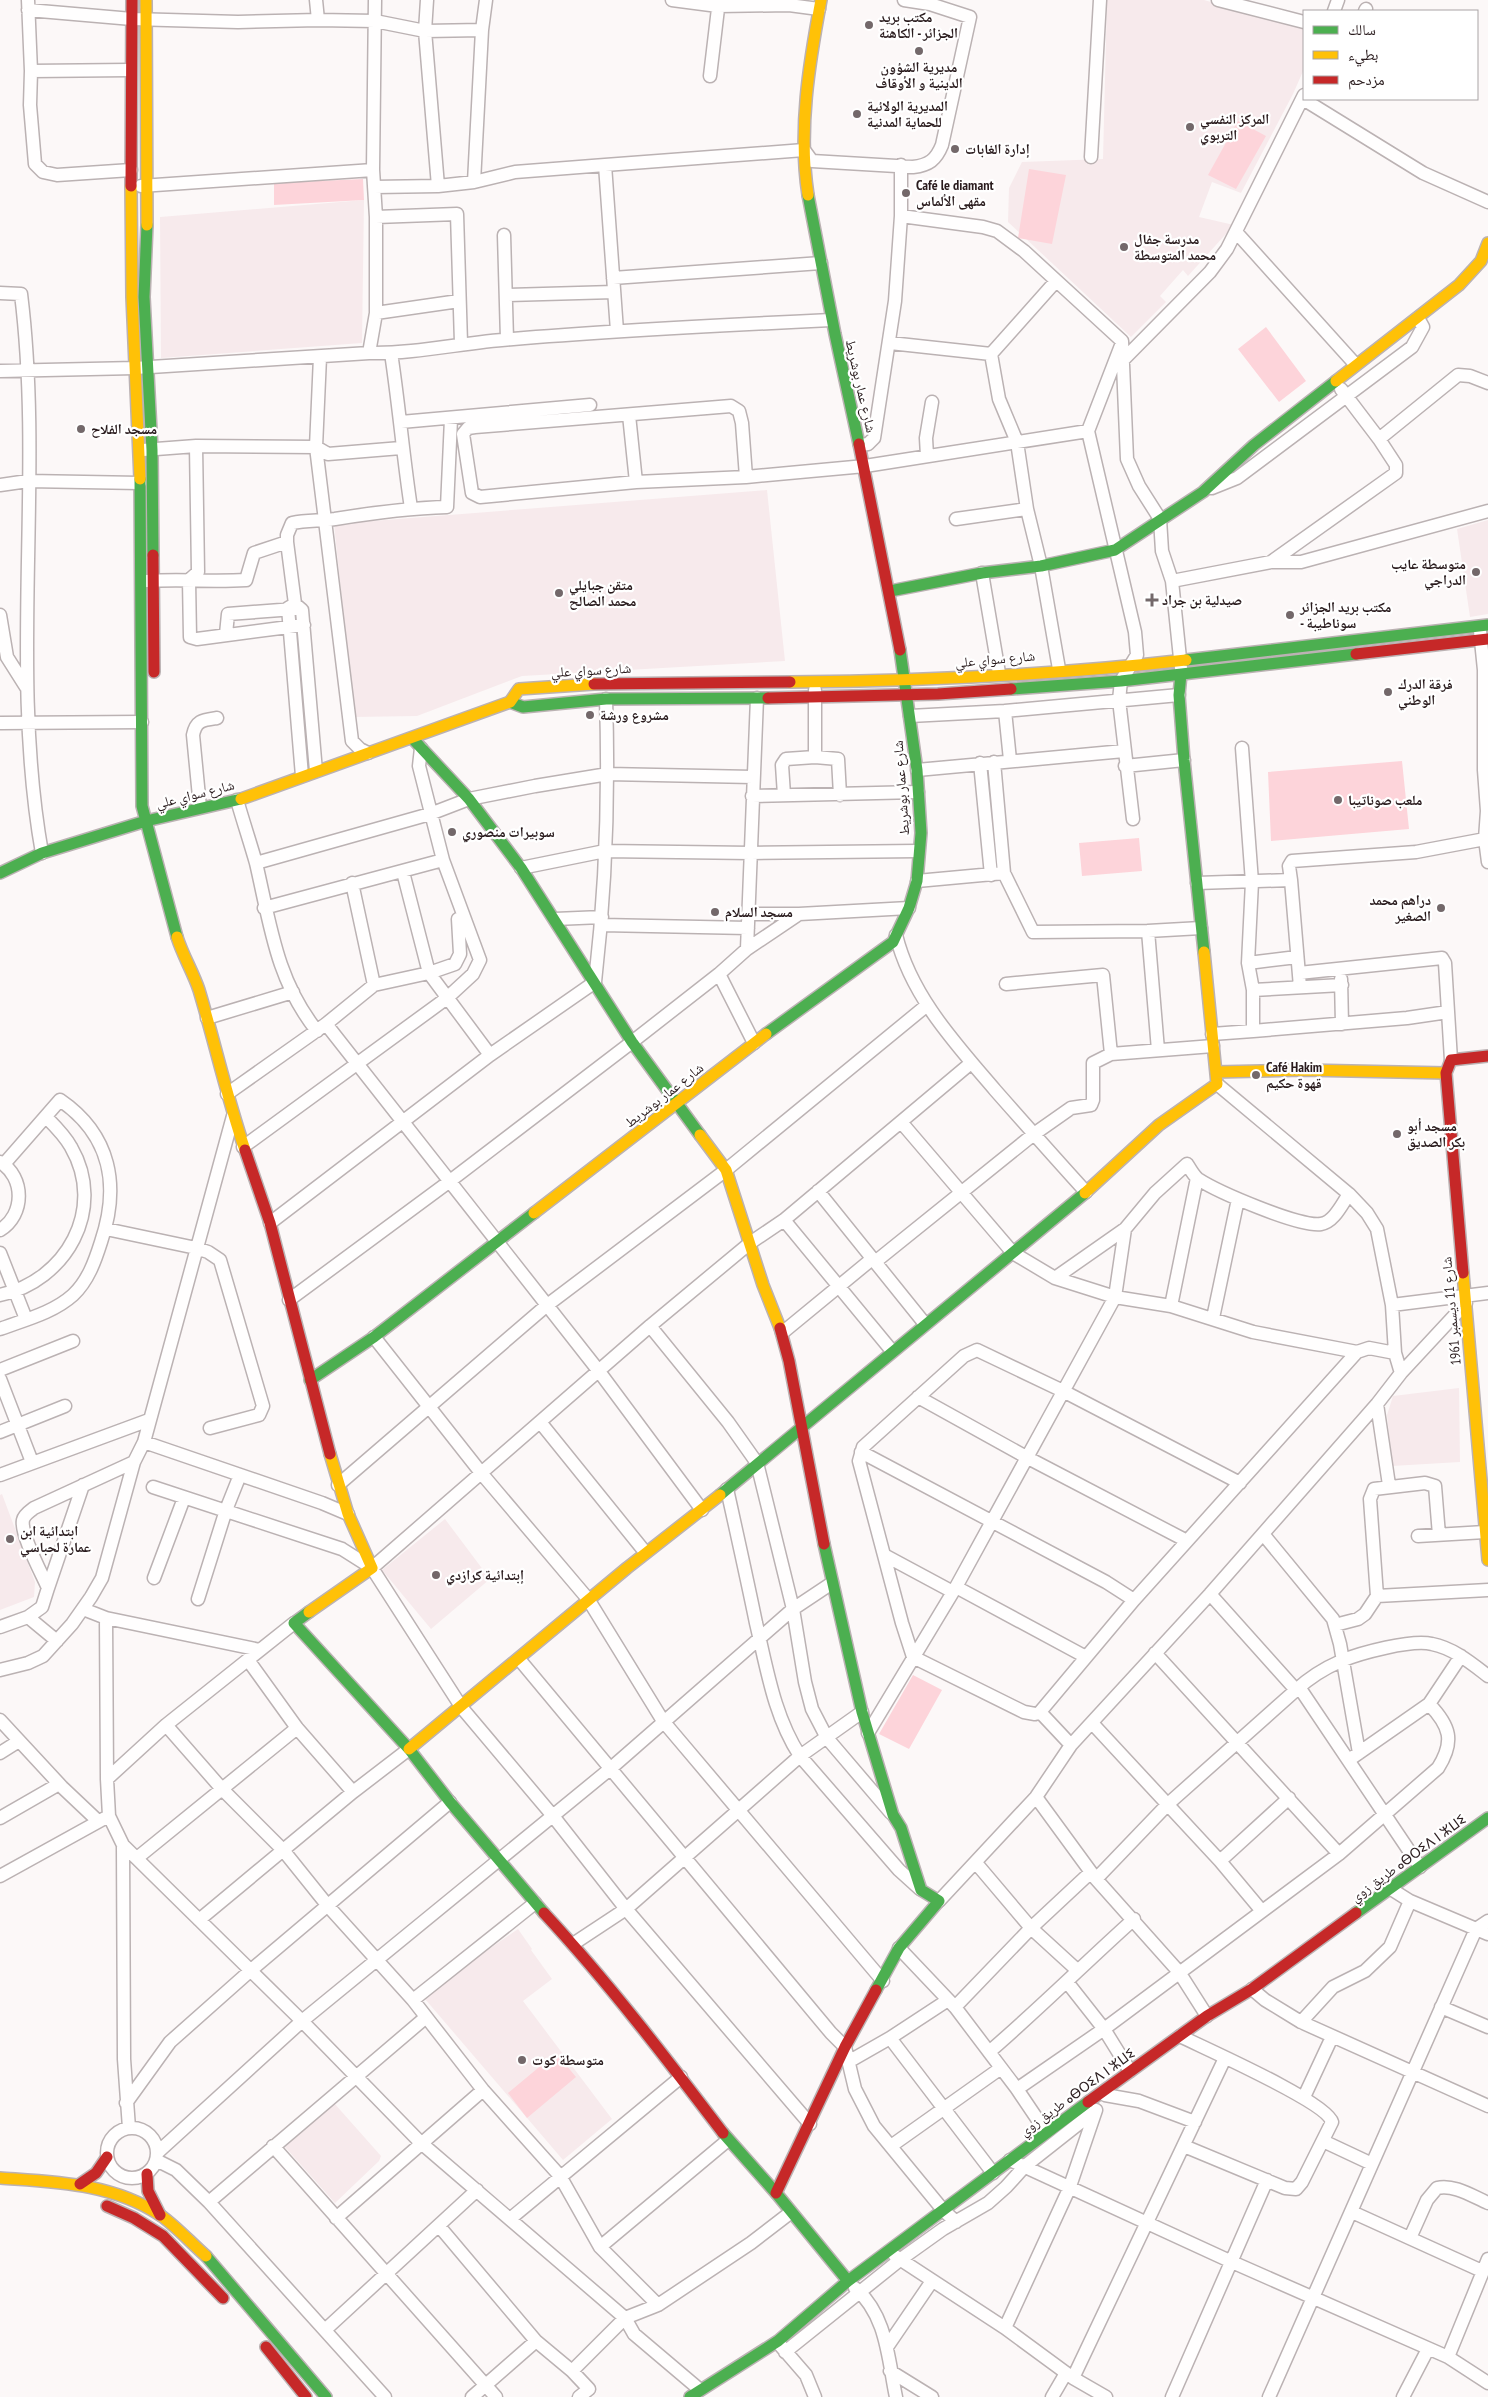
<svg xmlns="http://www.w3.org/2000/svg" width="1488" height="2397" font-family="'PT Sans Narrow','Noto Naskh Arabic','Noto Sans Tifinagh',sans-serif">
<rect width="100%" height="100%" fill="#fcf8f8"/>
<path fill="#f7eaec" d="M 1107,0 L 1204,0 L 1304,29 L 1304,69 L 1293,94 L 1241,193 L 1212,182 L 1199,217 L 1234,225 L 1188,276 L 1183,270 L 1160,296 L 1166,302 L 1131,337 L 1008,222 L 1009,188 L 1022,162 L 1103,159 Z
M 364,200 L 362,343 L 161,358 L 160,217 Z
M 767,490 L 785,661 L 522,676 L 417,716 L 354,717 L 334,524 Z
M 1488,520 L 1488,614 L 1470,617 L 1457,529 Z
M 1459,1388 L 1460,1462 L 1392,1466 L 1387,1415 L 1393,1396 Z
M 2,1494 L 35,1582 L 34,1597 L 0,1610 L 0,1495 Z
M 445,1519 L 490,1579 L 431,1629 L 382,1570 Z
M 518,1929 L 532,1949 L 531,1950 L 552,1979 L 523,2001 L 612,2119 L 563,2160 L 425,1999 L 459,1970 Z
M 334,2103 L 381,2156 L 379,2161 L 335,2203 L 285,2147 Z"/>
<path fill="#fdd4da" d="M 1238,121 L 1266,136 L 1236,189 L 1208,175 Z
M 1029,169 L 1066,175 L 1052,244 L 1018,238 Z
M 363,179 L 364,200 L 274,205 L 274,183 Z
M 1266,327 L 1306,381 L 1279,402 L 1238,349 Z
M 1402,761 L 1409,829 L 1271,841 L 1268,772 Z
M 1139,838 L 1142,871 L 1082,876 L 1079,843 Z
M 913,1675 L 942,1690 L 909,1749 L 879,1734 Z
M 556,2053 L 576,2077 L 527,2118 L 508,2093 Z"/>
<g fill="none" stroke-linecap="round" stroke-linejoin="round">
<defs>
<path id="street" d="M 28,0 L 31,71 L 30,105 L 35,164 L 43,172 L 57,175 L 131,170
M 316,0 L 318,20
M 427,0 L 425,31 L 438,186
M 486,0 L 482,30 L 474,182 L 515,172 L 605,165
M 672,0 L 718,6 L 789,5 L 819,9
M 1218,0 L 1304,22
M 28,10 L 132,19 L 238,22 L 318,20 L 375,21 L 425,31 L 482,30
M 1334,11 L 1338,0
M 1365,11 L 1366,9
M 31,71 L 130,70
M 710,76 L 719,0
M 1303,99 L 1423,173 L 1488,202
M 1091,157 L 1100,0
M 141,186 L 373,170
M 374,187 L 438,186 L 474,182
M 901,216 L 901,165
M 376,217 L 457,214 L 461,343
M 1236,232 L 1355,364
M 504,235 L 507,339
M 613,278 L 821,263
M 1056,281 L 991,354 L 999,399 L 1017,442 L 1027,509 L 1041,566 L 1059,669
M 0,293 L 21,294 C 44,479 9,668 42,853
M 507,295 L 614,292
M 376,313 L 459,301
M 617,331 L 605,165 L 804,150 L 812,161 L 913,167 C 929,165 936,160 942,145 L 970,17 L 930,4 L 904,0
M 890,343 L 991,354
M 1122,343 L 1088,431 L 1135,632 L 1137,655 L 1121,681 L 1119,700 L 1133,819
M 369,353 L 376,313 L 376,217 L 373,170 L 375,0
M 391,353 C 399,405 403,456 411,508
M 320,357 L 316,447 L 352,741 L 360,749 L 368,753
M 1124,359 L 1210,272 L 1227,249 L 1304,95
M 0,371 L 135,368 L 369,353 C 417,354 465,342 513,339 C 619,330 725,325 831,320
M 629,415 L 636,482
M 401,422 L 590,405
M 1379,439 L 1458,375 L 1470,376 L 1488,383
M 860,445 L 868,444 L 874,438 L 895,301 L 901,216 L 983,227 L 997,231 L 1024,251 L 1122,341 L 1127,459 L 1139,486 L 1160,519 L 1162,551 L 1172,581 L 1181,668
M 196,446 L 198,572 L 189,580 L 190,637 L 197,639 L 304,625
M 143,450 L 196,446 L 316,447 L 328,454 L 401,448
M 927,456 L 926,438 L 932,402
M 746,477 L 742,423 L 739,411 L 731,406 L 475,427 L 468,428 L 463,434 L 472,493 L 480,497 L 636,482 L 746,477 L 865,466 L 1088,431
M 0,485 L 28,481 L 140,483
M 1212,488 L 1237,478 L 1412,347 L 1423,327 L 1418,318
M 956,519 L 1027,509
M 1271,562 L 1396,473 L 1396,465 L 1379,439 L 1341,389
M 982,573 L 999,673
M 146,581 C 180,579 213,582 246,580 L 254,553 L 287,542
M 1172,581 L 1271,562 L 1301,562 L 1488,511
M 295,604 L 288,608 L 302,776
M 0,615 L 7,657 L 26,687
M 1480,631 L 1484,670 L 1484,770 L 1487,811 L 1485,839 L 1488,862
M 226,634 L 228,614 L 294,609
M 1005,711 L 1010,760
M 910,716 L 1005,711 L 1179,695
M 0,723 L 142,722
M 421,748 L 419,766 L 443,860
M 1242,748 L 1252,882 L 1248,963 L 1253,990 L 1253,1031 L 1407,1018 L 1448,1012
M 815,757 L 838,759 L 840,795
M 994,762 L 1004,873
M 980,763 L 991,875
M 1125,766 L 1184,760
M 917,770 L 1124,751
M 316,771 L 302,610 L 295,604 L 287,542 L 287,535 L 292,523 C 306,520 320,521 335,519 C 372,513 409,508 447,507 L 451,419
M 784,795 L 782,765 L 786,759 L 815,757 L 815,690
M 752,796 L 918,792
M 237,800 C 243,821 250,842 256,863 C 270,923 276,980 317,1031
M 200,807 L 193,735 C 196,720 203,720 217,718
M 256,863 L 430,814 L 469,799 L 535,786 L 608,774 L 753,777
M 521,868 L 605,851 L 751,853 L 918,851
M 403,872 L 429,973 L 490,1055
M 1291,880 L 1289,866 L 1292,861 L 1416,852 L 1485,839
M 917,881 L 1004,873 L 1033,932 L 1148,931 L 1201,928
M 352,883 L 374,985
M 1197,883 L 1291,880 L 1300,987
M 748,914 L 799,914
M 555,919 L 602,917
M 602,925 L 748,928
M 1148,931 L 1158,1050
M 896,935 C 911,996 955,1043 995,1090 C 1025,1124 1055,1158 1086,1192
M 747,949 L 757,698
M 1248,963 L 1297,957
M 1299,973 L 1442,958 L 1445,963 L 1451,1060
M 719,974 L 754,1043
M 1341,979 L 1342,1024
M 1006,984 L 1103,975 L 1111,1054 L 1213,1046
M 1253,990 L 1342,985
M 207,1018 L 293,992
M 326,1024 L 598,1370 L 702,1510
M 1212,1034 L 1253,1031
M 1217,1084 L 1349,1194 L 1367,1213 L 1377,1229 L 1392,1305 L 1395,1353
M 227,1094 L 326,1024 L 374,985 L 429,973 L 455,964 L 460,954 L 458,919
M 901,1122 L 1013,1253 L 1055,1278 L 1115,1297 L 1171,1306 L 1253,1332 L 1357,1352 L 1369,1348 L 1395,1353 L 1401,1373
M 243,1147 L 447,998 L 473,974 L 480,960 L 443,860 L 264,908
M 0,1162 C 25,1177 25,1215 0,1230
M 818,1191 L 925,1324
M 784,1220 L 892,1351
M 270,1223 L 490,1055 L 595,982 C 606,887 609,793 606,699
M 106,1229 L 196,1248 L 208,1252 L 220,1260 L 263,1406 L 259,1415 L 210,1428
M 0,1253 L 26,1319
M 875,1262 L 1034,1134 L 1071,1108 L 1091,1105 L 1093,1100 L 1093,1063 L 1111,1054
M 1055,1278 L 1125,1229
M 0,1295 C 66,1281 107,1209 71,1147 C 65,1136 56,1127 47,1118
M 289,1300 L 450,1181 L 632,1042 L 719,974 L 747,949 L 799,914 L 909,908
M 1392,1305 L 1488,1293
M 1171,1306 L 1197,1178
M 1213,1318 L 1238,1199
M 650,1326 L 728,1422 L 757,1463 L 793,1609 L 805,1682 L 812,1709 L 827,1738 L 891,1813
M 0,1329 C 24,1320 53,1313 73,1295 C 88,1281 95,1261 101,1242 C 120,1186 111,1135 60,1100 L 4,1164
M 782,1333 L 872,1259
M 374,1337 L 482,1474 L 588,1599 L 663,1721 L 883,1981
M 0,1370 L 73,1341
M 0,1379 L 32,1462
M 918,1397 L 1028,1458 L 1187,1541
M 1377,1404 L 1389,1485
M 540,1422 L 645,1552
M 0,1432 L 65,1406
M 144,1442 L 322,1503 L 348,1514
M 861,1452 L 1106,1582 L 1134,1600
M 0,1475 L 149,1420
M 338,1485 L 546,1306 L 726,1170 L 926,1006
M 153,1487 L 342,1549 L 372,1568 L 462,1708 L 553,1816 L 626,1909 L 810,2124
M 727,1489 C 737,1534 747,1579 756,1623 C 767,1669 774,1716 800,1756 L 899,1870 L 920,1889
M 1263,1534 L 1333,1619 L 1340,1644 L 1359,1753
M 1418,1536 L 1485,1532
M 886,1556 L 953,1592
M 372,1568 L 650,1326 L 750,1243 L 784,1220 L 971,1063
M 154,1578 L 184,1498
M 956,1587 L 1086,1657
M 48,1588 L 83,1485
M 1210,1594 L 1296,1690
M 1377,1596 L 1488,1590
M 198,1599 L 226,1510 L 240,1475
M 83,1609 L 106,1618
M 28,1617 L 57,1641
M 1335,1625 L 1358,1619 L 1365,1614 L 1377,1596 L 1370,1499 L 1374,1489 L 1425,1483 L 1435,1486 L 1439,1535
M 0,1627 L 28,1617 L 42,1607 L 48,1588 C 42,1574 20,1534 23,1520 C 24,1515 30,1511 34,1508 L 134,1462
M 1155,1653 L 1339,1854
M 519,1659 L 831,2033 L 845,2047 L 855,2089 L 874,2126 L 943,2210 L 956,2222
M 248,1660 L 297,1728 L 353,1792
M 0,1670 L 28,1663 L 43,1656 L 72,1624 L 91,1597 L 102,1578 L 134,1462 L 144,1442 L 233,1116
M 1299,1687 L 1420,1867
M 1040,1712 L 1134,1600 L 1357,1352
M 0,1720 L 62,1787 L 98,1821
M 1092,1723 L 1220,1861 L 1261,1910
M 166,1725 L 222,1789 L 283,1850 L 328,1906 L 413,2000 L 483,2090 L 560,2176 L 600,2247 L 658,2305
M 868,1733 L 956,1587 L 1115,1297 L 1125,1229 L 1155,1193 L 1187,1164 C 1190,1169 1194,1176 1198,1179 C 1218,1192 1299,1227 1321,1224 C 1334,1222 1342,1204 1349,1194
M 1071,1745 L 1040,1712 L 1035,1714 L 1024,1712 L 913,1657 L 902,1623 L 859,1461 L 863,1447 L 964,1356 L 977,1350 L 1063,1391 L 1240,1483
M 0,1753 L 19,1741
M 1353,1757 L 1429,1704 L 1461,1656
M 107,1779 L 106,1618 L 260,1650
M 1036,1797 L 1096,1879 L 1179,1972 L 1207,2016
M 0,1818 L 59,1784
M 123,1845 L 302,2021 L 420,2142 L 625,2318 L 634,2334 L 699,2389
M 137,1858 L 297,1728
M 1220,1861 L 1289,1798
M 976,1863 L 1031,1928 L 1077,1970
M 0,1876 L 105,1818
M 1096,1879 L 1168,1804 L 1296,1690 C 1309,1678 1325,1668 1341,1661 C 1360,1653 1412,1639 1432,1644 C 1453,1648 1471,1663 1488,1676
M 1391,1889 L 1410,1901 L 1488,1934
M 939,1901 L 1036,1797 L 1071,1745 L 1210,1594 L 1377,1404 L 1401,1373 L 1466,1303
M 199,1920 L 353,1792 L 409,1749
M 573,1944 L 626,1909 L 800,1756 L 862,1712
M 899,1948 L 955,2007 L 1017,2089 L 1046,2132
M 1067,1982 L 1104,2029 L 1130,2071
M 1252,1989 L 1265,2000 L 1301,2022 L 1488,2106
M 413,2000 L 535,1903
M 955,2007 L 1031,1928 L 1091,1872
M 1441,2007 L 1488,2027
M 1301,2022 L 1333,1987 L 1365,1971 L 1390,1947 L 1410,1901
M 1180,2036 C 1204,2048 1327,2102 1332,2122 L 1302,2182 L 1296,2189 L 1285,2188 L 1184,2146
M 890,2038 L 993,2173
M 989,2052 C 1039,2009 1085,1963 1134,1919
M 848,2062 L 890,2038 L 948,2000
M 1017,2089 L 1104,2029 L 1339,1854 L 1438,1768 C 1455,1741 1450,1726 1429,1704
M 1105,2095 L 1139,2101 L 1195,2122
M 1304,2097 L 1332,2037
M 126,2103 L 170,2042 L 250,1971 L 450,1802
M107 2153a25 25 0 1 1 50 0a25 25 0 1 1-50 0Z
M 129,2128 L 124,2059 L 123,1845 L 109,1816 L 107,1779 L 166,1725 L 294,1623
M 1323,2141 L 1372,2164
M 273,2146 L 496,2397
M 891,2146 L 1001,2068
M 157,2153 L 302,2021 L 610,1769 L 793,1609 L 832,1583
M 156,2160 L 176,2170 L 209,2202 L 385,2397
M 1010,2160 L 1232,2262 L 1448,2357 L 1488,2383
M 209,2202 L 425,2018
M 1352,2212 L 1482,2271
M 336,2218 L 483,2090
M 510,2219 L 681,2077
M 439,2226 L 536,2341 L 572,2371 L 589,2389 L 579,2397
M 1410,2238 L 1427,2200 L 1437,2188 C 1454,2184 1472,2196 1488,2203
M 600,2247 L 728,2140
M 895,2256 L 1005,2328 L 1073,2378 L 1106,2397
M 855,2288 C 887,2315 888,2359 896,2397
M 1005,2328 L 1069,2189 L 1096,2110
M 325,2330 L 477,2190
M 780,2345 L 806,2375 L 815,2397
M 887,2347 L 932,2281
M 785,2352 L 901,2259 L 943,2229 L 988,2203 L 1006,2187 L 1025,2166 L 1096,2110
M 1448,2357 L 1488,2259
M 572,2371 L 625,2318 L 658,2305 L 751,2243 L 790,2213
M 890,2371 L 932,2397
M 1073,2378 L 1225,2058
M 472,2397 L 536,2341
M 1052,2397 L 1066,2373
M 1172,2397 L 1267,2180
M 1269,2397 L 1476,1929 L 1488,1921
M 1403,2397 L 1428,2349"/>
<path id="fast" d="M 808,195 L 835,334 L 859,444
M 147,225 L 144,297 L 152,450 L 153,555
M 140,479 L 142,806 L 177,937
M 890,591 L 982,573 L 1041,566 L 1115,550 L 1203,492 L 1254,445 L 1336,381
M 1186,660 L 1488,625
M 1181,674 L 1179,695 L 1184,760 L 1204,952
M 1011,689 L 1121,681 L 1356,654
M 510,702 L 523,707 L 606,699 L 768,698
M 412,738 L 469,799 L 521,868 L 632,1042 L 700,1135
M 0,873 L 42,853 L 146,821 L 241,799
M 766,1034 L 893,942 L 909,908 L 917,881 L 921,833 L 917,770 L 900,650
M 310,1380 L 374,1337 L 534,1213
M 720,1495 L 1085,1193
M 824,1544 L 862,1712 L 893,1815 L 901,1828 L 921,1890 L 939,1901 L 899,1948 L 876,1990
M 309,1612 L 294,1623 L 409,1749 L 450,1802 L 544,1913
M 1356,1913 L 1488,1818
M 723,2133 L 776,2193 L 848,2281
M 206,2256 L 326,2397
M 690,2397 L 778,2341 L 848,2281 L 1088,2102"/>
<path id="slow" d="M 146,0 L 147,225
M 131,186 L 132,297 L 140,479
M 808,195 C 798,130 809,64 821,0
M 1336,381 L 1459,285 L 1481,261 L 1488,243
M 790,682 C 922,681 1055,675 1186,660
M 241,799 L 510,702 L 519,689 L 594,684
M 177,937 C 183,956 193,972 199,990 C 215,1043 227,1098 245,1150
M 1216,1072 L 1304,1070 L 1446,1073
M 700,1135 L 726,1170 L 763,1285 L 780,1328
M 1085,1193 L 1159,1125 L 1217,1084 L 1204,952
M 534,1213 L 766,1034
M 1463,1273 L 1488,1560
M 309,1612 L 372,1568 L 348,1514 L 330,1454
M 409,1749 L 627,1568 L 720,1495
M 0,2178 C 55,2182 112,2183 160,2215 C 176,2226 191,2243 206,2256"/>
<path id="jam" d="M 131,186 L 132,0
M 859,444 L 900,650
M 153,555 L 154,672
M 1356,654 L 1488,639
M 594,684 L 790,682
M 768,698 L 938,694 L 1011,689
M 245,1150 L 270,1223 L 330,1454
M 1463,1273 L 1446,1073 L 1451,1060 L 1488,1056
M 780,1328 L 789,1361 L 824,1544
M 544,1913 C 608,1982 666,2058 723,2133
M 1088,2102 L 1207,2016 L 1252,1989 L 1356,1913
M 147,2174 L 148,2191 L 160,2215
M 80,2184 L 96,2173 L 107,2157
M 776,2193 L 845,2047 L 876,1990
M 107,2206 L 134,2218 L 163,2236 L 223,2298
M 266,2347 L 306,2397"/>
</defs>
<use href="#street" stroke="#bbb2b3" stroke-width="15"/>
<use href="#fast" stroke="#bbb2b3" stroke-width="14"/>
<use href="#slow" stroke="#bbb2b3" stroke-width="14"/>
<use href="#jam" stroke="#bbb2b3" stroke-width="14"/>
<use href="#street" stroke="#fffefe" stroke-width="12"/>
<use href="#fast" stroke="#4caf50" stroke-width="11"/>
<use href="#slow" stroke="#ffc107" stroke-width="11"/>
<use href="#jam" stroke="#c62828" stroke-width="11"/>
</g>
<g fill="#73686a" stroke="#fff" stroke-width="2">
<circle cx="869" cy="25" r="5"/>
<circle cx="919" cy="51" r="5"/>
<circle cx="857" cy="114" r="5"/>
<circle cx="1190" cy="127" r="5"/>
<circle cx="955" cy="149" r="5"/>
<circle cx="906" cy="193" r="5"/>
<circle cx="1124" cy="247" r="5"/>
<circle cx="81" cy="429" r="5"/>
<circle cx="1476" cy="572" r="5"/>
<circle cx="559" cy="593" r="5"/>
<path d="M1149.5 592.5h5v5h5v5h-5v5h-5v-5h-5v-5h5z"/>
<circle cx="1290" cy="615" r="5"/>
<circle cx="1388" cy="692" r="5"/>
<circle cx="590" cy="715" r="5"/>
<circle cx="1338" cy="800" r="5"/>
<circle cx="452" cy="832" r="5"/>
<circle cx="1441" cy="908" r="5"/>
<circle cx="715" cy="912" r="5"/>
<circle cx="1256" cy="1075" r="5"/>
<circle cx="1397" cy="1134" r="5"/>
<circle cx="10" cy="1539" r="5"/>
<circle cx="436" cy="1575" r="5"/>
<circle cx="522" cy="2060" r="5"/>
</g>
<g text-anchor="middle" stroke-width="4.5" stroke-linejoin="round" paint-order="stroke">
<g font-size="14" font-weight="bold" fill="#291b1d" stroke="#fff" text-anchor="start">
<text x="879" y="22">مكتب بريد<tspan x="879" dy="16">الجزائر - الكاهنة</tspan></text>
<text x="919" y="72" text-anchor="middle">مديرية الشؤون<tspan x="919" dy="16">الدينية و الأوقاف</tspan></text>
<text x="867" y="111">المديرية الولائية<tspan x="867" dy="16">للحماية المدنية</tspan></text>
<text x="1200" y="124">المركز النفسي<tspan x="1200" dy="16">التربوي</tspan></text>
<text x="965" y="154">إدارة الغابات</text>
<text x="916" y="190">Café le diamant<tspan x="916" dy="16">مقهى الألماس</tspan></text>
<text x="1134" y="244">مدرسة جفال<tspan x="1134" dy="16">محمد المتوسطة</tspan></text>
<text x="91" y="434">مسجد الفلاح</text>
<text x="1466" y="569" text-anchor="end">متوسطة عايب<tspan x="1466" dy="16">الدراجي</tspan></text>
<text x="569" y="590">متقن جبايلي<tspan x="569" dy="16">محمد الصالح</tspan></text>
<text x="1162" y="605">صيدلية بن جراد</text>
<text x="1300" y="612">مكتب بريد الجزائر<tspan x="1300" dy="16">- سوناطيبة</tspan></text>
<text x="1398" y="689">فرقة الدرك<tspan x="1398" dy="16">الوطني</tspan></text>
<text x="600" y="720">مشروع ورشة</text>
<text x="1348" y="805">ملعب صوناتيبا</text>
<text x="462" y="837">سوبيرات منصوري</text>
<text x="1431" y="905" text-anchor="end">دراهم محمد<tspan x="1431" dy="16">الصغير</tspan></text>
<text x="725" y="917">مسجد السلام</text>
<text x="1266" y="1072">Café Hakim<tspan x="1266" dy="16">قهوة حكيم</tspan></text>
<text x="1407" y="1131">مسجد أبو<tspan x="1407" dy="16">بكر الصديق</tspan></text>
<text x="20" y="1536">ابتدائية ابن<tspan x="20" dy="16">عمارة لحباسي</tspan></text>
<text x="446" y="1580">إبتدائية كرازدي</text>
<text x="532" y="2065">متوسطة كوت</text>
</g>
<g font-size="14" fill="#291b1d" stroke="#fff">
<text transform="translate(861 386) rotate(77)" y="5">شارع عمار بوشريط</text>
<text transform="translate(995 659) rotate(-5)" y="5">شارع سواي علي</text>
<text transform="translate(591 670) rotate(-3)" y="5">شارع سواي علي</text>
<text transform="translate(901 788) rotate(-94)" y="5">شارع عمار بوشريط</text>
<text transform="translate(195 794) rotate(-14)" y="5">شارع سواي علي</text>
<text transform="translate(664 1095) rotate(-38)" y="5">شارع عمار بوشريط</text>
<text transform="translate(1451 1311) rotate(-95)" y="5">شارع 11 ديسمبر 1961</text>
<text transform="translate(1408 1858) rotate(-36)" y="5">طريق زوي ⴰⴱⵔⵉⴷ ⵏ ⵣⵡⵉ</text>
<text transform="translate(1077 2092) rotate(-36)" y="5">طريق زوي ⴰⴱⵔⵉⴷ ⵏ ⵣⵡⵉ</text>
</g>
</g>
<rect x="1303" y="10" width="175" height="90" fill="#ffffff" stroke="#a9a4a5"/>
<rect x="1313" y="26" width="25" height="8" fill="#4caf50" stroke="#a9a4a5"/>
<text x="1348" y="35" font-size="15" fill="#291b1d">سالك</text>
<rect x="1313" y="51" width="25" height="8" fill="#ffc107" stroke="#a9a4a5"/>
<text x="1348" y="60" font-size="15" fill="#291b1d">بطيء</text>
<rect x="1313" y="76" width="25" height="8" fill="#c62828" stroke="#a9a4a5"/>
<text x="1348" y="85" font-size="15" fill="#291b1d">مزدحم</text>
</svg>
